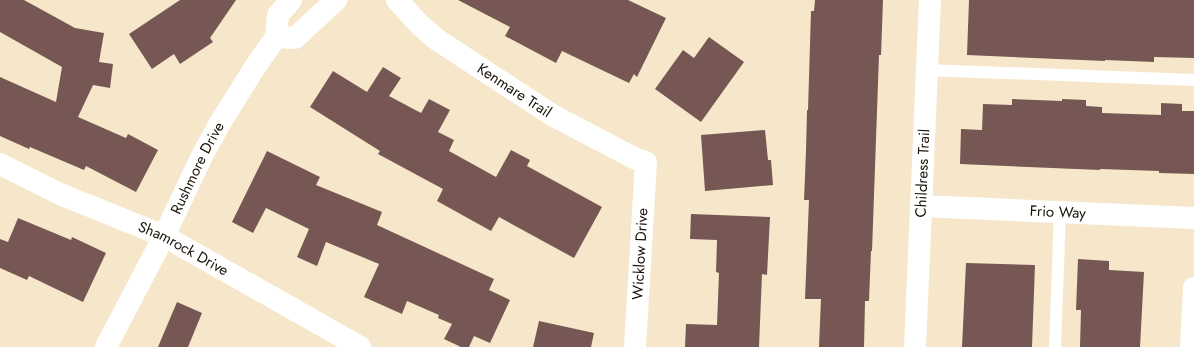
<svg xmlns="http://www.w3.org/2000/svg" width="1194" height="347" font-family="Jost,sans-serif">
<rect width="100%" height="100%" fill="#f7e7ca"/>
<path fill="#765753" d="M 0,0 L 24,0 L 75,28 L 104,33 L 99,62 L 113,64 L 110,88 L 93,85 L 78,117 L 126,138 L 128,134 L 158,150 L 136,192 L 86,166 L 84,170 L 30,147 L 29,149 L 0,136 L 0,77 L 56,102 L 62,67 L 0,32 Z
M 180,0 L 236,0 L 210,38 L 213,42 L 180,64 L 174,54 L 152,69 L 129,34 Z
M 458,0 L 628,0 L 666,18 L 637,77 L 634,74 L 629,83 L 562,51 L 556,63 L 505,36 L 510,27 Z
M 815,0 L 883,0 L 881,55 L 879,55 L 872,251 L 871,251 L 869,301 L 865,301 L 864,347 L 819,347 L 821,299 L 805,299 L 809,200 L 804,200 L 806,151 L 807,110 L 808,110 L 811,11 L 814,11 Z
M 969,0 L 1194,0 L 1194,58 L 1154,57 L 1154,62 L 1105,60 L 1105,61 L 967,55 Z
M 709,37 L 744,62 L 701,122 L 655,89 L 683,50 L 694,58 Z
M 383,67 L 401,78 L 389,96 L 421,113 L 429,99 L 450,110 L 438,132 L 454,140 L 449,151 L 496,177 L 511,150 L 530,160 L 527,166 L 602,207 L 574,258 L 499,217 L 491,231 L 437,201 L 443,189 L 378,154 L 380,151 L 310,107 L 333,71 L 367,92 Z
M 1012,99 L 1062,101 L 1062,99 L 1086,100 L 1086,106 L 1102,107 L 1102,113 L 1161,115 L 1161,103 L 1182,104 L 1182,111 L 1194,111 L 1194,174 L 1159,173 L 1159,171 L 1100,169 L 1100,170 L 960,164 L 961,129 L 982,130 L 983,104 L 1012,105 Z
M 765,130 L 768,160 L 771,160 L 773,185 L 705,191 L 701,135 Z
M 267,151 L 320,177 L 316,185 L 382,212 L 377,225 L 494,279 L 489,290 L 510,300 L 490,343 L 474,336 L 469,347 L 461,347 L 444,339 L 452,324 L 438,318 L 439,315 L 407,301 L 402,314 L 364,297 L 379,264 L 326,242 L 317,266 L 297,257 L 309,229 L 266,208 L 253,233 L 232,222 Z
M 691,214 L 770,217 L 767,275 L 762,274 L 759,347 L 685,347 L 686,324 L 717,325 L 719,273 L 716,272 L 717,240 L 690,239 Z
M 18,218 L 71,240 L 72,237 L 106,253 L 83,302 L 29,276 L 27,280 L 0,268 L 0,239 L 8,242 Z
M 1078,259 L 1109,261 L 1109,270 L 1144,272 L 1140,347 L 1080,347 L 1081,310 L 1076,310 Z
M 966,263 L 1035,265 L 1032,347 L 962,347 Z
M 177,302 L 202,313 L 188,347 L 158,347 Z
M 539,321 L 594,333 L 591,347 L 533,347 Z"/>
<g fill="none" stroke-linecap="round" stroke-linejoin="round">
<path stroke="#fff" stroke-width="12" d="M 926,70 L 1194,80
M 1055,347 L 1060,212"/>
<g stroke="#fff" stroke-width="22">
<path id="s1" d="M 397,0 L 419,24 L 436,39 L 552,115 L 636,159 L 646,162 L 635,347"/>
<path d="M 276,37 L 295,38 L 336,0"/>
<path id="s2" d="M 0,164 L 60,194 L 164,236 L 360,347"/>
<path id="s3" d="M 922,206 L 1194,218"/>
<path id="s4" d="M 106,347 L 164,236 L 202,156 L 220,123 L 255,67 L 276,37 L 278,15 L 291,0"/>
<path id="s5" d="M 915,347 L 930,0"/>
<path d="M 1191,347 L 1194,288"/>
</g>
</g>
<g text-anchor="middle" stroke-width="4" stroke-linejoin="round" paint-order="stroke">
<g font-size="15" fill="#1a140a" stroke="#fff">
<text dy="5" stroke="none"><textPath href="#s1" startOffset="149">Kenmare Trail</textPath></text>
<text dy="5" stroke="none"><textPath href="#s4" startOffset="201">Rushmore Drive</textPath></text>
<text dy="5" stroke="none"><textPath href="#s5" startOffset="174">Childress Trail</textPath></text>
<text dy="5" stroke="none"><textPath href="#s3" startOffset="136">Frio Way</textPath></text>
<text dy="5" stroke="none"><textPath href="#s2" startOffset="202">Shamrock Drive</textPath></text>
<text transform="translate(640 254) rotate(-87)" y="5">Wicklow Drive</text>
</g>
</g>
</svg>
